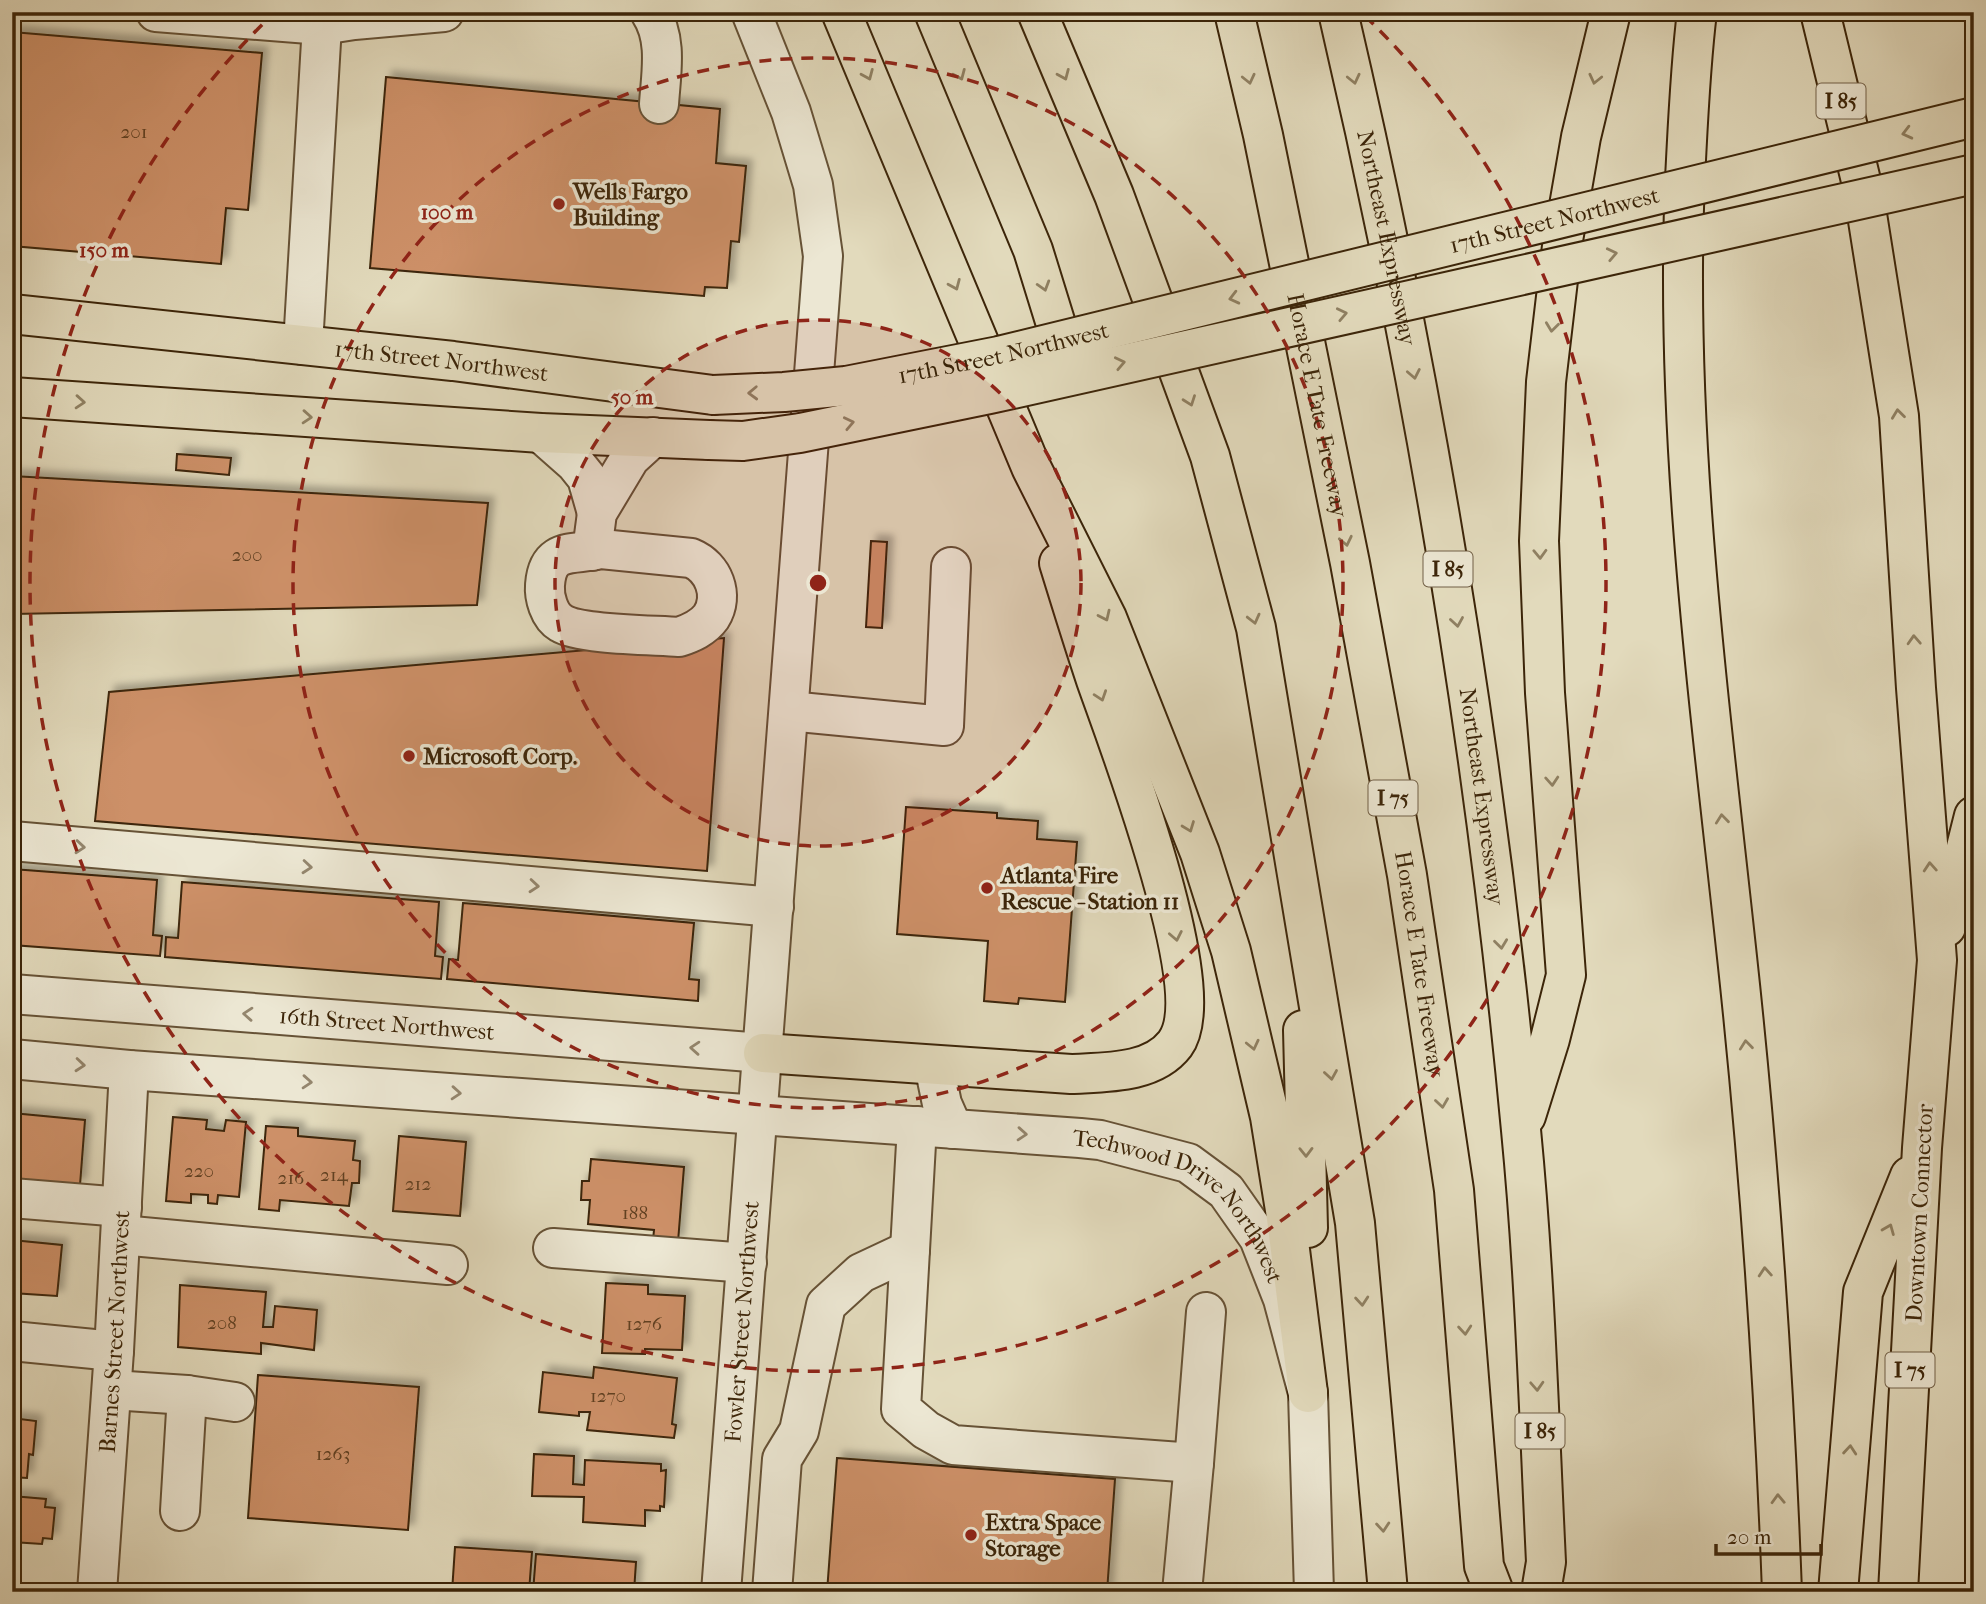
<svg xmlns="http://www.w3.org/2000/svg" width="1986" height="1604" font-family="'IM FELL French Canon',serif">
<defs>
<filter id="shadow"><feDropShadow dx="6" dy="-6" stdDeviation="3.5" flood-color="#0004"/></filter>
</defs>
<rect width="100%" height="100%" fill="#e2dabc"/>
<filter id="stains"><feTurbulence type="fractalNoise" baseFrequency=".00286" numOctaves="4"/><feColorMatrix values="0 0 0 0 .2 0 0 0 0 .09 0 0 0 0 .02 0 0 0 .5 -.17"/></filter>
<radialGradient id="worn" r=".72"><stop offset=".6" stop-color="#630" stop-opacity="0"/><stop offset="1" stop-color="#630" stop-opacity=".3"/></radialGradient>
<path fill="#cd9068" stroke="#3c2509" stroke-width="2" filter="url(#shadow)" d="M 12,32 L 262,53 L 248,210 L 226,208 L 221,264 L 12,246 Z
M 386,77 L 720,109 L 716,163 L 746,166 L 739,242 L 731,241 L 727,288 L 705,287 L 704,296 L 370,268 Z
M 177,454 L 231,458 L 229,475 L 176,470 Z
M 12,476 L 488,503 L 477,605 L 12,614 Z
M 871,541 L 887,542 L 882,628 L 866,627 Z
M 724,638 L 707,871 L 95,821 L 109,692 Z
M 906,807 L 997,813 L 997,818 L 1038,821 L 1037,839 L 1077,842 L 1065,1002 L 1019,998 L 1018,1004 L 984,1001 L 988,941 L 897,934 Z
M 12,869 L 157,880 L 153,935 L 162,936 L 160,956 L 12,945 Z
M 182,882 L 439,902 L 435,956 L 443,957 L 441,979 L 165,957 L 166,937 L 178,938 Z
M 463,903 L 694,923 L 689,979 L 699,980 L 698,1001 L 447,979 L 449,959 L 458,960 Z
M 12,1113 L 85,1120 L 80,1185 L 12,1179 Z
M 173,1117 L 207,1120 L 206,1129 L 224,1131 L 226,1120 L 246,1122 L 239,1197 L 218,1195 L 217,1204 L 208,1203 L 208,1195 L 191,1194 L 191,1203 L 166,1201 Z
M 266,1126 L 298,1128 L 298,1136 L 355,1141 L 353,1160 L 360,1161 L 359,1183 L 352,1183 L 349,1206 L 280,1200 L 279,1211 L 259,1209 Z
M 399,1136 L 466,1142 L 460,1216 L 393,1211 Z
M 591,1159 L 684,1167 L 678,1242 L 653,1240 L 654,1230 L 588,1224 L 590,1200 L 581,1200 L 582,1181 L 589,1181 Z
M 12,1240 L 62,1245 L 57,1296 L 12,1293 Z
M 606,1283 L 648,1285 L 648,1294 L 685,1296 L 682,1350 L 645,1349 L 645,1354 L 602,1353 Z
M 180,1285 L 266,1292 L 263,1327 L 273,1327 L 275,1306 L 317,1310 L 314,1350 L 261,1343 L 261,1354 L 178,1347 Z
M 594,1367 L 677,1378 L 672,1424 L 676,1425 L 674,1438 L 587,1430 L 590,1412 L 579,1412 L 579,1416 L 539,1412 L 543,1372 L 593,1378 Z
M 258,1375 L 419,1387 L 408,1530 L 248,1518 Z
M 12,1418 L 36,1421 L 33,1455 L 29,1454 L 27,1478 L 12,1477 Z
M 534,1454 L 574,1456 L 573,1484 L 584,1485 L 585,1460 L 661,1464 L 661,1471 L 666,1470 L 664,1507 L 660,1506 L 660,1511 L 645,1510 L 645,1526 L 583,1522 L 584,1497 L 532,1496 Z
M 837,1458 L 1115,1479 L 1107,1592 L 827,1592 Z
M 12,1496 L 46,1499 L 45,1507 L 55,1508 L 52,1539 L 43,1538 L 42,1544 L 12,1542 Z
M 455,1547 L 532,1552 L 529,1592 L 452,1592 Z
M 536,1554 L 636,1562 L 634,1592 L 586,1589 L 585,1592 L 533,1592 Z"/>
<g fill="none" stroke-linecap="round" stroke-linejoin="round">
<defs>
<g id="minor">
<path d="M 156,12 L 322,25 L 354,20 L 444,12"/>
<path d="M 650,12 C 668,39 661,73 659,104"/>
<path d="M 303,345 L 322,25"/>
<path d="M 541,433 L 575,463 L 587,478 L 597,513"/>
<path d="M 601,549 L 691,558 C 713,567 725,595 711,617 C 703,628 691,633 679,637 C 653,635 580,635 561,623 C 549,616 544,597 545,585 C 548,545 575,556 601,549 Z"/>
<path d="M 592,551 L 597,513 L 630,458 L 653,437"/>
<path d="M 789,711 L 944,726 L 951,567"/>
<path d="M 12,841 L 774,907"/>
<path id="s1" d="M 12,994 L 763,1053"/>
<path id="s2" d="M 12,1059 L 129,1070 L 1080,1138 L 1100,1140 L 1188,1163 L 1226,1191 L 1259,1238 L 1283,1299 L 1308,1393 L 1314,1592"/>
<path d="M 934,1065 L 942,1104 L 953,1129"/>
<path d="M 917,1126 L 901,1409 L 926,1430 L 953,1445 L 1194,1463 L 1206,1312"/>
<path d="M 12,1198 L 122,1207"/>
<path d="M 121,1235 L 448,1265"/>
<path d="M 553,1248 L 747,1263"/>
<path d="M 12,1341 L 114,1351"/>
<path d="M 112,1390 L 187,1395 L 235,1402"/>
<path d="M 180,1511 L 187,1395"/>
<path id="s3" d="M 97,1592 L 114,1351 L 129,1070"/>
<path id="s4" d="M 721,1592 L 823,256 L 813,185 L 791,112 L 751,12"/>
<path d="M 772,1592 L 782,1459 L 799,1431 L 826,1305 L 861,1273 L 910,1250"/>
<path d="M 1182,1592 L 1194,1463"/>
</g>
<g id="major">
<path id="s5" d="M 12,314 L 453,361 L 713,395"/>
<path d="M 12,397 L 541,433 L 709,440"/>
</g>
<g id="highway">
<path d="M 841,12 L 1031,467 L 1107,618 L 1200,853 L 1231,951 L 1270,1117 L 1285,1210 L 1308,1393"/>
<path d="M 934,12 L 1033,250 L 1071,373"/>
<path d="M 1037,12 L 1114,195 L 1210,456 L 1256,628 L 1355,1223 L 1388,1592"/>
<path id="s6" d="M 1234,12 L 1263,135 L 1350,563 L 1407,875 L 1454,1190 L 1484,1566 L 1494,1592"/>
<path id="s7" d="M 1338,12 C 1424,380 1486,754 1521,1130 C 1535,1273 1539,1418 1546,1562 L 1541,1592"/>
<path d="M 1697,12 C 1690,68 1688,123 1685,179 C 1674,440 1709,697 1737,957 C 1760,1168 1774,1379 1782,1592"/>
<path d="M 1820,12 L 1863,189 L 1899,416 L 1916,688 L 1937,960 L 1922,1148 L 1898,1592"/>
<path d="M 1946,927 L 1974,816"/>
<path d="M 1303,1030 L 1308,1228"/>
<path d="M 763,1053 L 1071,1074 C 1106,1072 1152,1074 1175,1044 C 1214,991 1118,743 1096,680 C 1083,641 1071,602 1059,563"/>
<path d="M 1526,1116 L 1550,1039 L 1566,975 L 1545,693 L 1539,541 L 1546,382 L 1562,246 L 1581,137 L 1611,12"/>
<path d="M 1838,1592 L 1863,1292 L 1910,1176"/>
</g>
</defs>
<use href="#minor" stroke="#665236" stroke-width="42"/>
<use href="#major" stroke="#3c2509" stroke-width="42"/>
<use href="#highway" stroke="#3c2509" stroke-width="42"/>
<use href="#minor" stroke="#ece7d3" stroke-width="38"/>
<use href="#major" stroke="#e2dabc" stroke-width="38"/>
<use href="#highway" stroke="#e2dabc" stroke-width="38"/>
<defs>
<g id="major-bridge">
<path id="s8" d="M 713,395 L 784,392 L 846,386 L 999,356 L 1974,117"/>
<path d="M 709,440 L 743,441 L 800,433 L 990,394 L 1974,174"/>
</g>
</defs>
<use href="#major-bridge" stroke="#3c2509" stroke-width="42" stroke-linecap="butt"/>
<use href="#major-bridge" stroke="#e2dabc" stroke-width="38"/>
</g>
<defs><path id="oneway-chevron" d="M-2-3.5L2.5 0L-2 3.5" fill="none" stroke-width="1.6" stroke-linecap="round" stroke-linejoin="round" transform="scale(1.75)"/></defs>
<g stroke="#8f8062">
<use href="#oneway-chevron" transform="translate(868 75) rotate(67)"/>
<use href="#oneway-chevron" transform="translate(960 75) rotate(67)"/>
<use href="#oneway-chevron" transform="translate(1064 75) rotate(67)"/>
<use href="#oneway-chevron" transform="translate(1249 79) rotate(77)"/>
<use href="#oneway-chevron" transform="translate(1354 79) rotate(77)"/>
<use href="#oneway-chevron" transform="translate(1595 79) rotate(103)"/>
<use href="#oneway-chevron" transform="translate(1907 133) rotate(166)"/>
<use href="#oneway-chevron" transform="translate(1612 254) rotate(-12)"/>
<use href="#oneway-chevron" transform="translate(955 285) rotate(67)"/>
<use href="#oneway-chevron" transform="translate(1044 286) rotate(73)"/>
<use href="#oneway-chevron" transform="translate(1234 298) rotate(166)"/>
<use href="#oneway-chevron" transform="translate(1342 314) rotate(-12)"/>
<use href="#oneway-chevron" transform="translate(1552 327) rotate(97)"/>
<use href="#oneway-chevron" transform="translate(1120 363) rotate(-12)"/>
<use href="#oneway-chevron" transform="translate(1414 374) rotate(79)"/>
<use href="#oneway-chevron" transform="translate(753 393) rotate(178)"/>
<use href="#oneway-chevron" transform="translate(1190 401) rotate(70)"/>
<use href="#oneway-chevron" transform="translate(80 402) rotate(4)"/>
<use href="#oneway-chevron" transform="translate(1898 414) rotate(-97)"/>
<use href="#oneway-chevron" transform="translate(307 417) rotate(4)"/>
<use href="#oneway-chevron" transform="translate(849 423) rotate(-12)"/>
<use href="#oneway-chevron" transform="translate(1346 541) rotate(78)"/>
<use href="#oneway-chevron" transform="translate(1540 554) rotate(88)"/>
<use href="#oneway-chevron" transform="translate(1105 616) rotate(65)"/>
<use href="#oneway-chevron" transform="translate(1254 619) rotate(76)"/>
<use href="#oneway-chevron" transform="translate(1457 622) rotate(81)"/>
<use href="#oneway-chevron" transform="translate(1914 640) rotate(-93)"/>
<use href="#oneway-chevron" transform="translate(1101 696) rotate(71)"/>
<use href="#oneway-chevron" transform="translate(1552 781) rotate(86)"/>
<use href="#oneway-chevron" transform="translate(1722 819) rotate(-96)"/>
<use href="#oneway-chevron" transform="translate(1189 827) rotate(69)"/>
<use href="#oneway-chevron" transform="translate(1930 867) rotate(-94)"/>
<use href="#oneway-chevron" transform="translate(1176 936) rotate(79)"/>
<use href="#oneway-chevron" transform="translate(1501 944) rotate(83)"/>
<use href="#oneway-chevron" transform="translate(1253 1045) rotate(77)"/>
<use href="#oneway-chevron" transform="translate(1746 1045) rotate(-96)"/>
<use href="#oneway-chevron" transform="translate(1331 1075) rotate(81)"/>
<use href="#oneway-chevron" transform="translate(1442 1103) rotate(82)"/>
<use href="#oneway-chevron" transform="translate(1306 1152) rotate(89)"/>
<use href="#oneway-chevron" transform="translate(1889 1229) rotate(-68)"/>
<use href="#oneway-chevron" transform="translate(1765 1272) rotate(-94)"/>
<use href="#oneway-chevron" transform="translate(1362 1301) rotate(85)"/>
<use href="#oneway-chevron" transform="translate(1465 1330) rotate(85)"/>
<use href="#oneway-chevron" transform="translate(1537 1386) rotate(87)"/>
<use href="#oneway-chevron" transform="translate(1850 1450) rotate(-85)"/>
<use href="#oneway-chevron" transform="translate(1778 1499) rotate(-92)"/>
<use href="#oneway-chevron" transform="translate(1383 1527) rotate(85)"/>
</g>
<g stroke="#94866e">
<use href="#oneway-chevron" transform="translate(80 847) rotate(5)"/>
<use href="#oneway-chevron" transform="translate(307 867) rotate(5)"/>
<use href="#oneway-chevron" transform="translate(534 886) rotate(5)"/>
<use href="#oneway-chevron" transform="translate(248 1014) rotate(-176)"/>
<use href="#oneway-chevron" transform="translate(695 1048) rotate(-176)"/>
<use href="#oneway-chevron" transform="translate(80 1065) rotate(5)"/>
<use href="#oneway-chevron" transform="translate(307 1082) rotate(4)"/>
<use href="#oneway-chevron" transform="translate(456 1093) rotate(4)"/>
<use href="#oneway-chevron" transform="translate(1022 1134) rotate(4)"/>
</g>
<circle cx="818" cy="583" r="263" fill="#8f2418" fill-opacity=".12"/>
<g fill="none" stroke="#8f2418" stroke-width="3.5" stroke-dasharray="12 9">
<circle cx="818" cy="583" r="263"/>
<circle cx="818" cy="583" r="525"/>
<path d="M1365 16A788 788 0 1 1 271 16"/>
</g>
<g fill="#8f2418" stroke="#ece7d3" stroke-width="2.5">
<circle cx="559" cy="204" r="7"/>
<circle cx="409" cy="756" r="7"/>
<circle cx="987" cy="888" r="7"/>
<circle cx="971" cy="1535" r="7"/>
</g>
<g text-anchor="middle" stroke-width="7" stroke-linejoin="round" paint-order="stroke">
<g font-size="19" fill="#604021">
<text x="134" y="138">201</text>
<text x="247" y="561">200</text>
<text x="199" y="1177">220</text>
<text x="334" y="1181">214</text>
<text x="291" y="1184">216</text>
<text x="418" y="1190">212</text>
<text x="635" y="1219">188</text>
<text x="222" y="1329">208</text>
<text x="644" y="1330">1276</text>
<text x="608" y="1402">1270</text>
<text x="333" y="1460">1263</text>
</g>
<g fill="#ece7d3" stroke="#715f46" stroke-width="2">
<rect x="1816.5" y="83.5" width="49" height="35" rx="5"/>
<rect x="1423.5" y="551.5" width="49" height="35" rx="5"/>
<rect x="1368.5" y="780.5" width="49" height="35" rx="5"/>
<rect x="1885.5" y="1352.5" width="49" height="35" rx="5"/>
<rect x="1515.5" y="1413.5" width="49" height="35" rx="5"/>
</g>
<g font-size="21" font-weight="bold" fill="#3c2509">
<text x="1841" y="108">I 85</text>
<text x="1448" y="576">I 85</text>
<text x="1393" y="805">I 75</text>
<text x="1910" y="1377">I 75</text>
<text x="1540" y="1438">I 85</text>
</g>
<g font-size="23" font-weight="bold" fill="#3c2509" stroke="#ece7d3" text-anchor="start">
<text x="573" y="199">Wells Fargo<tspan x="573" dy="26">Building</tspan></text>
<text x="423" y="764">Microsoft Corp.</text>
<text x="1001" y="883">Atlanta Fire<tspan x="1001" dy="26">Rescue - Station 11</tspan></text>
<text x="985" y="1530">Extra Space<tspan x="985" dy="26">Storage</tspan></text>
</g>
<g font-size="23" fill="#3c2509" stroke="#ece7d3">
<text dy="8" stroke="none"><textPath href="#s8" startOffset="861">17th Street Northwest</textPath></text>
<text dy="8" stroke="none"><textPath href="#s7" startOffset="231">Northeast Expressway</textPath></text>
<text dy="8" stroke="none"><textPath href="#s8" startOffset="294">17th Street Northwest</textPath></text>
<text dy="8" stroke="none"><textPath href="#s5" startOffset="432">17th Street Northwest</textPath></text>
<text dy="8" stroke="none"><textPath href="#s6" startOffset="402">Horace E Tate Freeway</textPath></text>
<text dy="8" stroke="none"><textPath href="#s7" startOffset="798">Northeast Expressway</textPath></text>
<text dy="8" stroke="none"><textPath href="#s6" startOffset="970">Horace E Tate Freeway</textPath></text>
<text dy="8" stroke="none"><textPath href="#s1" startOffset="376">16th Street Northwest</textPath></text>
<text transform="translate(1919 1213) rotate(-87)" y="8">Downtown Connector</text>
<text dy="8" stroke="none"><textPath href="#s2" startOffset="1199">Techwood Drive Northwest</textPath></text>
<text dy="8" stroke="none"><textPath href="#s4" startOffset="271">Fowler Street Northwest</textPath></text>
<text dy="8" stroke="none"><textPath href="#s3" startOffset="261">Barnes Street Northwest</textPath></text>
</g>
</g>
<circle cx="818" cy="583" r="10" fill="#8f2418" stroke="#ece7d3" stroke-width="3.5"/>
<g font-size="21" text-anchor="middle" font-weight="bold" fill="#8f2418" stroke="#ece7d3" stroke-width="7" stroke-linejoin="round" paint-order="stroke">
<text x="447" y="219">100 m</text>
<text x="104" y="257">150 m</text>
<text x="632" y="404">50 m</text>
</g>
<rect width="1986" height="1604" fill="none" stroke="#e2dabc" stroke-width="42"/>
<rect x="14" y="14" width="1958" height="1576" fill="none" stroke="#3c2509" stroke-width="3.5"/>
<rect x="21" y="21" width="1944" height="1562" fill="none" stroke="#3c2509" stroke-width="2"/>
<path d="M1716 1544v10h105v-10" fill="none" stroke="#3c2509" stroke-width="3.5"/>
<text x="1727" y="1544" font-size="21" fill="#3c2509" stroke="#ece7d3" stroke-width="5" paint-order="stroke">20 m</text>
<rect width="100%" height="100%" filter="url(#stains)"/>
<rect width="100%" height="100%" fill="url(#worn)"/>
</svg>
